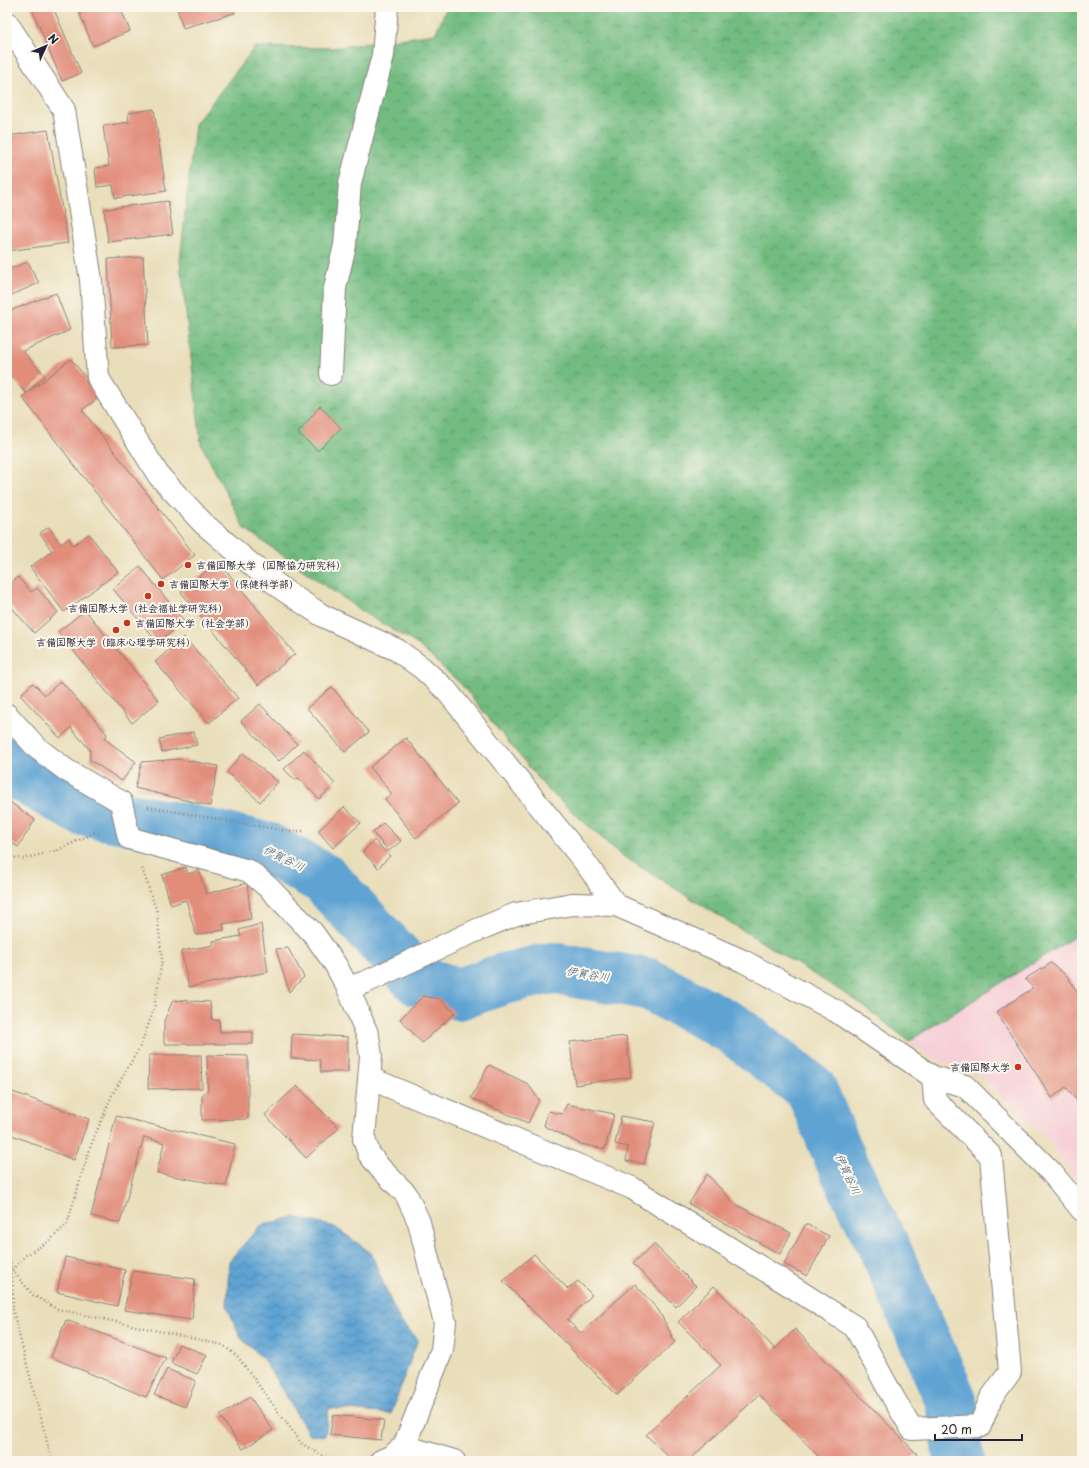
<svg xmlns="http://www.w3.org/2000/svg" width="1089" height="1468" font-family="'Playpen Sans','Klee One',sans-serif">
<defs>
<pattern id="forest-crowns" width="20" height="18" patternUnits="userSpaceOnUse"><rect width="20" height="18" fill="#72bb81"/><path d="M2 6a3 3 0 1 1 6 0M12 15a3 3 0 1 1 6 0" fill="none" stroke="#5d986b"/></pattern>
<pattern id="water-waves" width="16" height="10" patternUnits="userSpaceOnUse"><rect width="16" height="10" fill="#5ea3d3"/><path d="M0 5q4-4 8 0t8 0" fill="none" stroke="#4d84ac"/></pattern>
</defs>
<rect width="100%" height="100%" fill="#fbf7ec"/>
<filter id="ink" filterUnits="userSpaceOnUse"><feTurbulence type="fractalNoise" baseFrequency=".025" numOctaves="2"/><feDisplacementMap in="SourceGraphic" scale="8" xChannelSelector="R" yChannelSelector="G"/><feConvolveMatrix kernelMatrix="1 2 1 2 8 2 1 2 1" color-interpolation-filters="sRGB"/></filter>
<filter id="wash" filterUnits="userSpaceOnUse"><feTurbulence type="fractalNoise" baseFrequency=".012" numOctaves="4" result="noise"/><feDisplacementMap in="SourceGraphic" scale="16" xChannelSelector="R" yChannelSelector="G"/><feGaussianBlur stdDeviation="0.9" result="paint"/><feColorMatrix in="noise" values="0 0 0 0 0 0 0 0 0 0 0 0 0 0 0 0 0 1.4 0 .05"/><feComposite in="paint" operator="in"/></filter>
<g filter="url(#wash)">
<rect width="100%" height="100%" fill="#e9deba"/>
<path fill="#f6cfd7" d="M 1082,932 L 1082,1190 L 1049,1140 L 978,1074 L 930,1059 L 909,1041 Z"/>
<path fill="url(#forest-crowns)" stroke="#4a6e5e" d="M 447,7 L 1082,7 L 1082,932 L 909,1041 L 857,1001 L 621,855 L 546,788 L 461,684 L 417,644 L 364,613 L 244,528 L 201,444 L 180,261 L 195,124 L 255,47 L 333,48 L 435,34 Z"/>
<path fill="url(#water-waves)" stroke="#406287" d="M 294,1217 L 335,1227 L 371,1253 L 389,1297 L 400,1321 L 418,1339 L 391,1414 L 329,1408 L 325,1436 L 309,1434 L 263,1359 L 241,1338 L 227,1306 L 229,1261 L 260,1226 Z"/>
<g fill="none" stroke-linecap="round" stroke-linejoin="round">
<path stroke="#5ea3d3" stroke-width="52" d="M 7,763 L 17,774 L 82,810 L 192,831 L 267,848 L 324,879 L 419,981 L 459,994 L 503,979 L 551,968 L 648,984 L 733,1029 L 811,1089 L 843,1165 L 884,1247 L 951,1400 L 959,1461"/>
</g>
<g id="blocks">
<path fill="#e28c7a" d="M 31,7 L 53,7 L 81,73 L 62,81 Z
M 77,7 L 120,7 L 130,31 L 93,46 Z
M 180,7 L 233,7 L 235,13 L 183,28 L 177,8 Z
M 154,109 L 166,191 L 115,198 L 113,185 L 97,187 L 95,168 L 109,166 L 103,126 L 129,122 L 128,113 Z
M 48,130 L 68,243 L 7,251 L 7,136 Z
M 168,201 L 173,234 L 108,242 L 104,209 Z
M 143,257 L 148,345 L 112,347 L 108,259 Z
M 28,262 L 39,283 L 7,297 L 7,270 Z
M 56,293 L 70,330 L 23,351 L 45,376 L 26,393 L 7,372 L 7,312 Z
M 71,359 L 87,379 L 85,380 L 98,398 L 82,410 L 195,555 L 163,580 L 22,397 Z
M 320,406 L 341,428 L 318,451 L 298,433 Z
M 49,527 L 61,544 L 69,538 L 73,545 L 89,534 L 118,572 L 64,612 L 30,567 L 52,551 L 40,533 Z
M 218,561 L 295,654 L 258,685 L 181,592 Z
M 140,566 L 184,621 L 158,643 L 113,589 Z
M 18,577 L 31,592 L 37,588 L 58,612 L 34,633 L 7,602 L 7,587 Z
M 85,610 L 159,701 L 132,723 L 58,632 Z
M 184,637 L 238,698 L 209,723 L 155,662 Z
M 61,681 L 107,734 L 105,739 L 136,762 L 122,781 L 90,760 L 90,750 L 71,728 L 60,738 L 20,695 L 33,683 L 45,695 Z
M 332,687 L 369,732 L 345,752 L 307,708 Z
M 260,704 L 297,744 L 279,761 L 241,721 Z
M 194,732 L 197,745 L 162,752 L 159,739 Z
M 406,738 L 458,803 L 416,838 L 385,799 L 392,794 L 370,767 Z
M 304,750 L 335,784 L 319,799 L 299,778 L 295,780 L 284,769 Z
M 243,753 L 278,782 L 260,802 L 227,772 Z
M 179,759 L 218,766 L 210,806 L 135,788 L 142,762 Z
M 7,800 L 35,820 L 18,847 L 7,840 Z
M 344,807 L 361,823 L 333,848 L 318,831 Z
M 383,823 L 401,841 L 389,851 L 373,833 Z
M 374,840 L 390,856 L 378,868 L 363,852 Z
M 186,867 L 188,874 L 199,870 L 206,894 L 247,883 L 251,919 L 223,924 L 224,930 L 196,935 L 186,900 L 171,905 L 162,875 Z
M 261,924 L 268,972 L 189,987 L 181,951 L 214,945 L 213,941 L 241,936 L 239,930 Z
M 288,948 L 304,977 L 289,992 L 276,949 Z
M 1051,963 L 1068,977 L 1082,1000 L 1082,1102 L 1080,1104 L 1066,1087 L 1052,1098 L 996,1012 L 1033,988 L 1025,979 Z
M 423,996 L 440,999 L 455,1013 L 422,1043 L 400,1019 Z
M 173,1000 L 210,1002 L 212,1020 L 219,1020 L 220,1032 L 253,1032 L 253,1044 L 164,1044 L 164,1021 Z
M 292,1034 L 348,1037 L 348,1072 L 321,1072 L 320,1060 L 291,1058 Z
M 626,1036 L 631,1077 L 575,1085 L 570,1042 Z
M 149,1055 L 201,1055 L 202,1088 L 148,1089 Z
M 207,1055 L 248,1056 L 248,1119 L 202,1120 L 202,1095 L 208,1090 Z
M 489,1065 L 528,1084 L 539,1100 L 528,1123 L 471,1098 Z
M 297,1086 L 339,1128 L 306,1158 L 265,1115 Z
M 7,1090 L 89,1119 L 74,1160 L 7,1133 Z
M 567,1104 L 614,1114 L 605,1149 L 581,1144 L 544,1126 L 548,1111 L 562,1114 Z
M 116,1116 L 235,1144 L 226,1186 L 157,1173 L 164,1143 L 144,1137 L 120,1223 L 91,1216 Z
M 621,1116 L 655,1122 L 644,1164 L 626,1161 L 628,1147 L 615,1144 Z
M 707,1174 L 735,1204 L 791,1233 L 780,1254 L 689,1204 Z
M 806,1224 L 829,1236 L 807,1276 L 784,1264 Z
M 654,1244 L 696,1286 L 676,1307 L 633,1263 Z
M 534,1254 L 568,1289 L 578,1281 L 592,1295 L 567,1320 L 581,1333 L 635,1284 L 659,1311 L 675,1342 L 617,1395 L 503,1281 Z
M 65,1257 L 125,1270 L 117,1306 L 57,1292 Z
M 133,1271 L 195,1279 L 192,1320 L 124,1310 Z
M 714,1286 L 775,1349 L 795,1329 L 917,1454 L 909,1461 L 823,1461 L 759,1395 L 688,1461 L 673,1461 L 646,1435 L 721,1365 L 678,1322 Z
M 66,1320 L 166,1358 L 146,1397 L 51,1357 Z
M 179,1344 L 207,1355 L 197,1374 L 171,1363 Z
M 167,1369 L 196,1381 L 185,1407 L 154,1395 Z
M 250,1397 L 273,1430 L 243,1449 L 220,1416 Z
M 333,1415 L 384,1420 L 381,1440 L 330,1435 Z"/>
</g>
</g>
<g filter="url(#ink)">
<use href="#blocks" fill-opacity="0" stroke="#86807a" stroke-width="1"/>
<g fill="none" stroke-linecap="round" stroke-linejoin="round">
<defs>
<path id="minor" d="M 7,23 L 64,110 L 91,280 L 98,378 L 159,476 L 204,524 L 252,565 L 285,591 L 323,616 L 397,650 L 422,668 L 446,690 L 584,861 L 616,905
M 331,374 L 335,288 L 345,245 L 350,183 L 383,55 L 387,7
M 7,715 L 37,748 L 66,770 L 121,802 L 129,838 L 249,871 L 269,888 L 313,933 L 335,964 L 348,988 L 366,982 L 475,931 L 516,914 L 572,904 L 616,905 L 743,961 L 836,1011 L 933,1077 L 965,1086 L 1051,1172 L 1082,1210
M 348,988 L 368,1036 L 371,1056 L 364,1139 L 369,1154 L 380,1168 L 406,1194 L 419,1222 L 433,1280 L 445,1322 L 442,1350 L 404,1446 L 392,1456 L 381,1461
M 369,1078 L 632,1188 L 794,1288 L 855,1327 L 894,1399 L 912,1429 L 980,1426 L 991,1398 L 1010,1372 L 991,1156 L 935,1100 L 933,1077
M 404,1446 L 454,1461"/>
</defs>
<use href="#minor" stroke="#86807a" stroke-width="24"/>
<path stroke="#86807a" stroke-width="2.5" stroke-dasharray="1 3" stroke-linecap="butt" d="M 148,807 L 286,831 L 305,831
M 7,856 L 23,859 L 58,850 L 94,833 L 101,834
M 7,1247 L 12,1270 L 33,1295 L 57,1309 L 223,1345 L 238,1357 L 302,1444 L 325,1457 L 355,1461
M 52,1461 L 13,1311 L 12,1270 L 26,1255 L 48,1242 L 67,1224 L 89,1150 L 112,1095 L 141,1045 L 154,1009 L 162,960 L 157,912 L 142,868"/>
<use href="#minor" stroke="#fff" stroke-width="22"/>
</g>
</g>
<g fill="#c8321e" stroke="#fbf7ec" stroke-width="1.5">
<circle cx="188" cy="565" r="4"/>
<circle cx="161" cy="584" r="4"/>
<circle cx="148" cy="596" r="4"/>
<circle cx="127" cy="623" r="4"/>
<circle cx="116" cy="630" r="4"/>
<circle cx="1018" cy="1067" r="4"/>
</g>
<g text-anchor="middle" stroke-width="4" stroke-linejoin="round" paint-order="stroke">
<g font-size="10" font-weight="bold" fill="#22223b" stroke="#fbf7ec" text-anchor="start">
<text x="196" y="569">吉備国際大学（国際協力研究科）</text>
<text x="169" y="588">吉備国際大学（保健科学部）</text>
<text x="148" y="612" text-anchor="middle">吉備国際大学（社会福祉学研究科）</text>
<text x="135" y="627">吉備国際大学（社会学部）</text>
<text x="116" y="646" text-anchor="middle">吉備国際大学（臨床心理学研究科）</text>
<text x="1010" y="1071" text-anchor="end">吉備国際大学</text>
</g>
<g font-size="11" font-style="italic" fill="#3a5678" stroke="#fbf7ec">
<text transform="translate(284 858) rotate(26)" y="4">伊賀谷川</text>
<text transform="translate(588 974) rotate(9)" y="4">伊賀谷川</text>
<text transform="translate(848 1174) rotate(65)" y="4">伊賀谷川</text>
</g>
</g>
<rect width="1089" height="1468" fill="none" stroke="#fbf7ec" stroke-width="24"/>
<g transform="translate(46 46) rotate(46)" stroke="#fbf7ec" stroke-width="3" paint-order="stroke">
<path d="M0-3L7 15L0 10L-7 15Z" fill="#22223b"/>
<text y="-6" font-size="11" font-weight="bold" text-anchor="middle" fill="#22223b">N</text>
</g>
<path d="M935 1434v6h87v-6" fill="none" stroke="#22223b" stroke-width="2"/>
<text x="941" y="1434" font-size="12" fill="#22223b" stroke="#fbf7ec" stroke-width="3" paint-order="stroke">20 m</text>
</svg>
